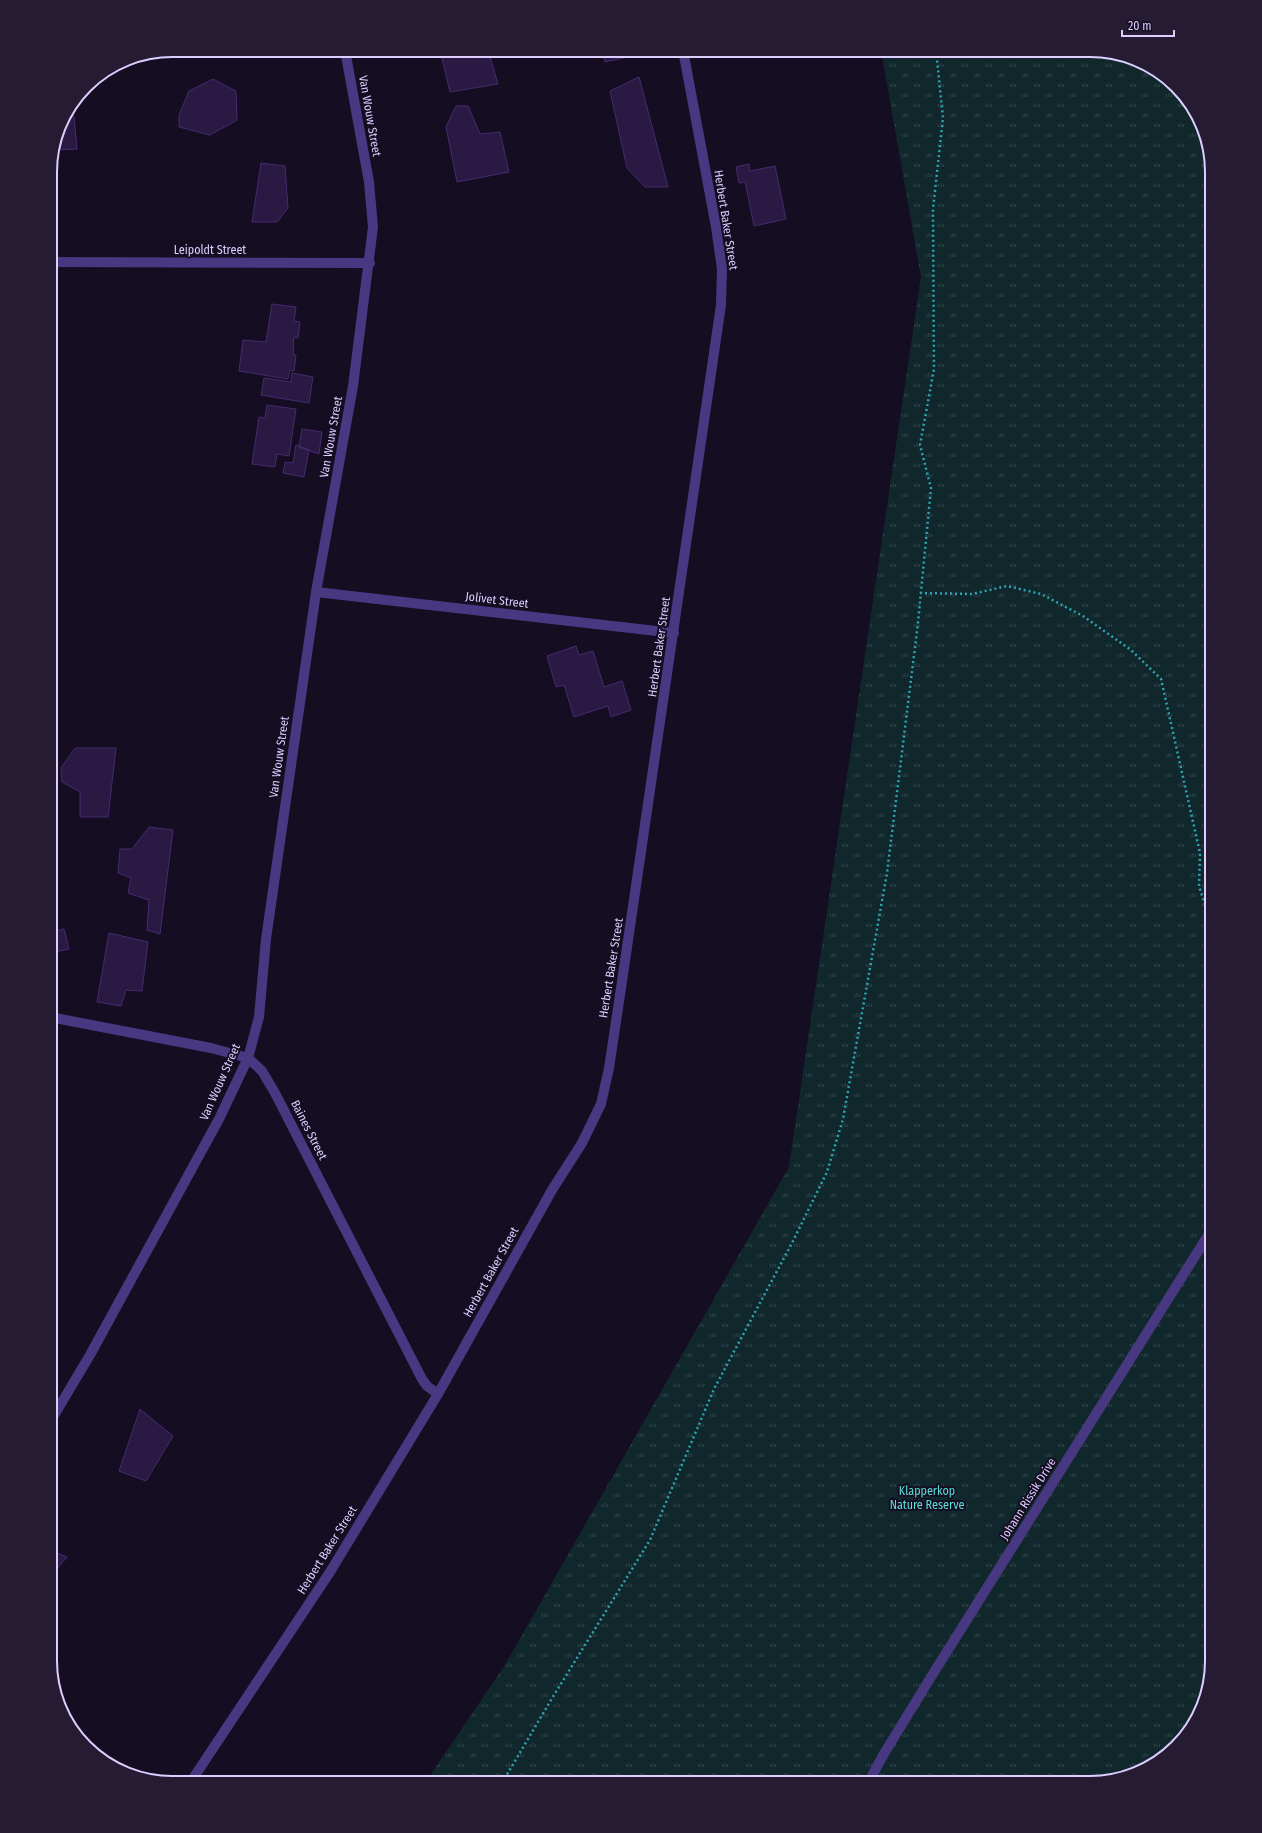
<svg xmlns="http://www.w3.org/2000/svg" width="1262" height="1833" font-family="'Fira Sans Condensed',sans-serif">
<defs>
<pattern id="park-tufts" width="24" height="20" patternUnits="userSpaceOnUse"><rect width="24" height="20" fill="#10282c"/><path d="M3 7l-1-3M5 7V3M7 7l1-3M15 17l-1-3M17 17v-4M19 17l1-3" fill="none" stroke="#32464c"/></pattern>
</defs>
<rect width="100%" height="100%" fill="#150d22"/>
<path fill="url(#park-tufts)" d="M 881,50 L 1098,50 L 1151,66 L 1196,111 L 1212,172 L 1212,1661 L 1196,1722 L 1151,1767 L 1090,1783 L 425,1783 L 505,1665 L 789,1167 L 921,277 Z"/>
<path fill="#291943" stroke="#452b6f" d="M 440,50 L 488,50 L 498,84 L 450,92 Z
M 602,50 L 635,50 L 636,55 L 605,62 Z
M 125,59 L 128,59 L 128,65 L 113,68 Z
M 639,77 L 668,187 L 645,187 L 627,168 L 610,91 Z
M 213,79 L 236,91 L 237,120 L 210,135 L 179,127 L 179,115 L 189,91 Z
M 456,106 L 468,106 L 480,134 L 500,132 L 509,172 L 457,182 L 446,127 Z
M 68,112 L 74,117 L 77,149 L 54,150 L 59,125 Z
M 261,163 L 285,166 L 288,208 L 277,222 L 252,222 Z
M 749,164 L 750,171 L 775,166 L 786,219 L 754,226 L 745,182 L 739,183 L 736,167 Z
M 272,304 L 296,307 L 294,321 L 300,322 L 298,338 L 294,337 L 293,346 L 294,346 L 293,355 L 296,355 L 294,371 L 290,370 L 288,379 L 239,371 L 243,340 L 266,342 Z
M 292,373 L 313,377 L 309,403 L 261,395 L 264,378 L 291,382 Z
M 267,405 L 296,409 L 289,456 L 277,454 L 275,467 L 252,464 L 259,417 L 265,418 Z
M 302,429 L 322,432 L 319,454 L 299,447 Z
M 296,445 L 309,450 L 304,477 L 283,473 L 285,462 L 293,463 Z
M 576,646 L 579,655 L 593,651 L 604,687 L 622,681 L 631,710 L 611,717 L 608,706 L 574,717 L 564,685 L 556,687 L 547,656 Z
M 75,748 L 116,748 L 108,817 L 80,817 L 80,792 L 62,782 L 61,768 Z
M 149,827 L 173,830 L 160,934 L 147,930 L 149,900 L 128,893 L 131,878 L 118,873 L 120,849 L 132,849 Z
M 64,929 L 69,949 L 55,952 L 56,976 L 50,976 L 50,932 Z
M 109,933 L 148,942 L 142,991 L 126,990 L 121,1006 L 97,1002 Z
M 140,1409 L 173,1436 L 146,1481 L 119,1471 Z
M 50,1550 L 67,1557 L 50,1577 Z"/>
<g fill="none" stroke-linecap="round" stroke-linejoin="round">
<path stroke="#2ea4b4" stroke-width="2.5" stroke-dasharray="2 3" stroke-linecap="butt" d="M 920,593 L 972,594 L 1007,586 L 1041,594 L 1083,616 L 1131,650 L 1161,679 L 1200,853 L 1199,886 L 1212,927
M 1212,1177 L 1212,1169
M 502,1783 L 551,1700 L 650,1540 L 714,1389 L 792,1243 L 827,1172 L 843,1119 L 887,873 L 918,623 L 931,488 L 920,445 L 934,369 L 933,209 L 943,118 L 936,50"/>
<path stroke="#483881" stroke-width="10" d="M 50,262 L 370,263
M 316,592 L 674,633
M 50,1017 L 211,1048 L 248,1058 L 262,1071 L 275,1093 L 422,1379 L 427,1386 L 438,1394
M 50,1422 L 90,1355 L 219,1119 L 248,1058 L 259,1017 L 266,939 L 316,592 L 353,386 L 373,227 L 369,182 L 345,50
M 190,1783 L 330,1572 L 438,1394 L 552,1190 L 582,1143 L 601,1104 L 609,1068 L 620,995 L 721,305 L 722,269 L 716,227 L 683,50
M 868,1783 L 885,1752 L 931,1677 L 1212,1229"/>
</g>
<g text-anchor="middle" stroke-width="4" stroke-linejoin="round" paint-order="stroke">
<g font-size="12" fill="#ddceff" stroke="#150d22">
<text transform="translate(370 116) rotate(80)" y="4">Van Wouw Street</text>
<text transform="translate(726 220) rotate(81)" y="4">Herbert Baker Street</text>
<text x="210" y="254">Leipoldt Street</text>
<text transform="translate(331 437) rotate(-80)" y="4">Van Wouw Street</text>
<text transform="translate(497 600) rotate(7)" y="4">Jolivet Street</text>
<text transform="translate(659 647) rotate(-82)" y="4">Herbert Baker Street</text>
<text transform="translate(279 757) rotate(-82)" y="4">Van Wouw Street</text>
<text transform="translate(611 968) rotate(-81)" y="4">Herbert Baker Street</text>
<text transform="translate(220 1082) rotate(-66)" y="4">Van Wouw Street</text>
<text transform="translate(309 1130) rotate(63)" y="4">Baines Street</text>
<text transform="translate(491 1272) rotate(-61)" y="4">Herbert Baker Street</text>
<text transform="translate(1028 1499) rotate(-58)" y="4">Johann Rissik Drive</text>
<text transform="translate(327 1550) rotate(-58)" y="4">Herbert Baker Street</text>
</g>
<g font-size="12" fill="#5adfd5" stroke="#150d22">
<text x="927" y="1495">Klapperkop<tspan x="927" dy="14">Nature Reserve</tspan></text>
</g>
</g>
<path d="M0 0H1262V1833H0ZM172 57H1090A115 115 0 0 1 1205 172V1661A115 115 0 0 1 1090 1776H172A115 115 0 0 1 57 1661V172A115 115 0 0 1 172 57Z" fill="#251c34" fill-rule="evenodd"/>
<path fill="none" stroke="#ddceff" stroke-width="2" d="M172 57H1090A115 115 0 0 1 1205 172V1661A115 115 0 0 1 1090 1776H172A115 115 0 0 1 57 1661V172A115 115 0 0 1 172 57Z"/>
<path d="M1122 30v6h52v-6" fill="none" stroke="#ddceff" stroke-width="2"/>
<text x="1128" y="30" font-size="12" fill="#ddceff" stroke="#150d22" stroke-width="3" paint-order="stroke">20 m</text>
</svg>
